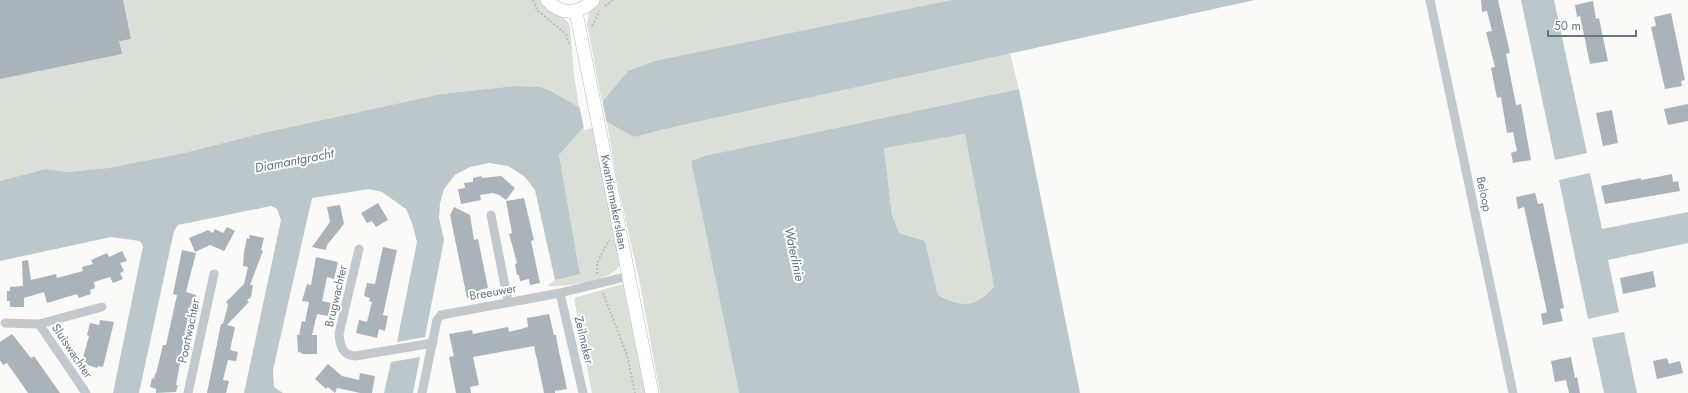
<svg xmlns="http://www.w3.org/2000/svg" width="1688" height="393" font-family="Jost,sans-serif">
<rect width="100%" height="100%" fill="#fafaf8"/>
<path fill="#dadfd7" d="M 0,0 L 542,0 L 567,21 L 570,26 L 574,75 L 579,107 L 549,90 L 540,87 L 515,86 L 441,94 L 263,133 L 184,153 L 108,168 L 68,172 L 45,169 L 0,181 Z
M 599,0 L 951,0 L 654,61 L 628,71 L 602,102 L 587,23 L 589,12 Z
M 1010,53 L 1019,89 L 704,156 L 691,161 L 739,393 L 660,393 L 640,284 L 616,176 L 607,122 L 634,137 L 678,126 Z
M 592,126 L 620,264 C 613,282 565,287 547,286 L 555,280 L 580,274 L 559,155 L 583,128 Z
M 965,134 L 994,287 C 974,309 963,308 938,295 L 925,241 L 899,233 L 892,215 L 884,147 Z
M 623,284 L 645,393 L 592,393 L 574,298 Z"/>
<path fill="#bbc7cb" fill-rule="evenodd" d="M 951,0 L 1255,0 L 678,126 L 634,137 L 607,122 L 583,128 L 559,155 L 580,274 L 555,280 L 535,190 L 524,176 L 508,166 L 489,163 L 470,167 L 455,175 L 444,189 L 440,203 L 439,218 L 444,240 L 425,337 L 397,342 L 417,242 L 412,223 L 406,209 L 382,192 L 369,189 L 312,198 L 273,370 L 274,387 L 283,393 L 244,393 L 281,220 L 277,209 L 271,206 L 178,225 L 174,231 L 139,393 L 113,393 L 143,246 L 140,241 L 111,237 L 0,261 L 0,181 L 45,169 L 68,172 L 108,168 L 184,153 L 263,133 L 441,94 L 515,86 L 540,87 L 549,90 L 579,107 L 602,102 L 628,71 L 654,61 Z
M 1521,0 L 1554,0 L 1587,153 L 1555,160 Z
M 1019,89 L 1080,393 L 739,393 L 691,161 L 704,156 ZM 965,134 L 994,287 C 975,308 962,308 938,295 L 925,241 L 899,233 L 892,215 L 884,148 Z
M 1590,173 L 1602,229 L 1688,212 L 1688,243 L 1608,260 L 1619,312 L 1588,319 L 1559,180 Z
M 1624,332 L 1637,393 L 1604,393 L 1592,338 Z
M 420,357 L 413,393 L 384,393 L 391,362 Z"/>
<path fill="#fafaf8" d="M 602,99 L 607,124 L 584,130 L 579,104 Z"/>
<path fill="#aab3b9" d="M 0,0 L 123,0 L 131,39 L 119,41 L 122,54 L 0,79 Z
M 1481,0 L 1498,0 L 1510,53 L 1506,54 L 1516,105 L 1521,104 L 1531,160 L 1513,163 L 1511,153 L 1517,151 L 1513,132 L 1507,133 L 1501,97 L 1497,98 L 1491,68 L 1495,67 L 1486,32 L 1492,31 L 1487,11 L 1482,12 Z
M 1593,1 L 1596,19 L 1599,18 L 1608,61 L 1590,64 L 1580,16 L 1577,17 L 1575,5 Z
M 1671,13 L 1685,80 L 1681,81 L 1682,86 L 1665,89 L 1651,27 L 1656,26 L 1654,17 Z
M 1688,104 L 1688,121 L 1668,125 L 1664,109 Z
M 1612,110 L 1618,143 L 1603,146 L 1596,113 Z
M 1672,174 L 1673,182 L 1678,181 L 1680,191 L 1605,204 L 1601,186 L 1641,178 L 1641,180 Z
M 481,176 L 482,178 L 501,176 L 515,188 L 506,200 L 499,195 L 493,193 L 480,195 L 481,200 L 461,204 L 458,189 L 465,188 L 464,183 L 473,182 L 473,178 Z
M 1535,193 L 1538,204 L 1543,203 L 1564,308 L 1560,309 L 1563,321 L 1543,325 L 1541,314 L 1547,312 L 1524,207 L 1518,209 L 1516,197 Z
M 524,198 L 534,240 L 531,241 L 540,283 L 530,285 L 529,279 L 520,281 L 519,275 L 517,275 L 515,264 L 517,263 L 509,234 L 512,233 L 506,201 Z
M 378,203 L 388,220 L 376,227 L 372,221 L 367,223 L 361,213 Z
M 340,205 L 344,224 L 327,245 L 326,250 L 312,247 L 330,222 L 327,207 Z
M 454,207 L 470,215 L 474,240 L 478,239 L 488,288 L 479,290 L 480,295 L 467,298 L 450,215 Z
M 227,227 L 235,231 L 224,251 L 210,245 L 195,252 L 189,238 L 208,230 L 213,233 L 215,229 L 223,233 Z
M 250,235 L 264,238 L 261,250 L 263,251 L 250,285 L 253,285 L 251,297 L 247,300 L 249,302 L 227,325 L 235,327 L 230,350 L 238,352 L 236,361 L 228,360 L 223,380 L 229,381 L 226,393 L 207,393 L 221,324 L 223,324 L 228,305 L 226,302 L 244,284 L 248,267 L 243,266 L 244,252 L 247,238 L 249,239 Z
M 383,247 L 397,250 L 383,315 L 388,316 L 385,331 L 379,329 L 377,338 L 356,333 L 359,320 L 367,322 L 372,302 L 369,301 L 370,298 L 364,296 L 365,291 L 367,283 L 375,284 Z
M 182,250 L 196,253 L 186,292 L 196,295 L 193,308 L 190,308 L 185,332 L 186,332 L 176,385 L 178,385 L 176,392 L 156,393 L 156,389 L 150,387 L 152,378 L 154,379 L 155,373 L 156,374 L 163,345 L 166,345 L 177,295 L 173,294 Z
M 122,251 L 127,261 L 120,263 L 124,271 L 120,273 L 123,279 L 113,283 L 110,277 L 94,282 L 95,288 L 90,290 L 91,294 L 79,298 L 77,294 L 47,303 L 44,292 L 24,298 L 24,307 L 10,307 L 10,301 L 7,301 L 7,291 L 10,291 L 10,287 L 23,286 L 22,261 L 28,260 L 31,280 L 56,274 L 57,278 L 83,271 L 82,267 L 93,264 L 91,260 L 107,253 L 109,257 Z
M 316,257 L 338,262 L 334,279 L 327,277 L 322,301 L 331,303 L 328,316 L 317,314 L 312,335 L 317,335 L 317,354 L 302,354 L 302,353 L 298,352 L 297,335 L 299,335 L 302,321 L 305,322 L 309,302 L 302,301 L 307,284 L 311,285 Z
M 1653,271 L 1656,287 L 1623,294 L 1620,278 Z
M 549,314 L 554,335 L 556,335 L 558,347 L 567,389 L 555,391 L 555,393 L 544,393 L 534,346 L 473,357 L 479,385 L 470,387 L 471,393 L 456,393 L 449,357 L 454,356 L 449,334 L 472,330 L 473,334 L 508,327 L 509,332 L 528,327 L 527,318 Z
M 100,320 L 114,322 L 103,367 L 98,366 L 97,368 L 87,365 L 87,363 L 82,361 L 89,336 L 87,335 L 90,323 L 99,325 Z
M 12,334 L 31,358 L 34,356 L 60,393 L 28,393 L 7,363 L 3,365 L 0,360 L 0,342 Z
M 1571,357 L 1575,378 L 1577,377 L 1580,393 L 1569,393 L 1566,380 L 1555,382 L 1551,361 Z
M 1667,358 L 1669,364 L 1680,361 L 1683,373 L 1657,379 L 1653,361 Z
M 328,364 L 342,376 L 359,380 L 360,373 L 375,376 L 372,393 L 360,393 L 337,388 L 335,393 L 328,387 L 326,389 L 315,379 Z"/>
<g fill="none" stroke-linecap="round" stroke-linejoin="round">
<defs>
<path id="secondary" d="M 547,0 C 560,15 579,15 593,0
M 576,12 L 652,393"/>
</defs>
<use href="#secondary" stroke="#b3babf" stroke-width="14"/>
<path stroke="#bbbfc2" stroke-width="2" stroke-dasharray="2 2" stroke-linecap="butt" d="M 533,0 L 537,10 L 566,34
M 605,6 L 613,0
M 592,26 L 600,11
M 566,34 L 569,44
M 597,274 L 597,263 L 609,240
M 603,293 L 627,355 L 635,393"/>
<path stroke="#c3c8cc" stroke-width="9" d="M 1430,0 L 1513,393
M 491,215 L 508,301
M 359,249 L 339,334 C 340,345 342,355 355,356 L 433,343
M 560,293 L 583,393
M 5,323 L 39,324
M 86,393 L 39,324 L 102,307
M 188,393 L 214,274
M 422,393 L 437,320 L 441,315 L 560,293 L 629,276"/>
<use href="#secondary" stroke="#fff" stroke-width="13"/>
</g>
<g text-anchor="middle" stroke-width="4" stroke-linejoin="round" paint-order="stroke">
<g font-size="12" fill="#657683" stroke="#fff">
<text transform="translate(1484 194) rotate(78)" y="4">Beloop</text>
<text transform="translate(614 202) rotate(79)" y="4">Kwartiermakerslaan</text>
<text transform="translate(493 292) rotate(-10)" y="4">Breeuwer</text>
<text transform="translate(336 296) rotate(-77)" y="4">Brugwachter</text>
<text transform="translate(189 331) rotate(-78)" y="4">Poortwachter</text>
<text transform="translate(584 340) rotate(77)" y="4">Zeilmaker</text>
<text transform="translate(72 351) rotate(56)" y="4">Sluiswachter</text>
</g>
<g font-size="13" font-style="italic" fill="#60757c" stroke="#fff">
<text transform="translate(294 160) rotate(-11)" y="5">Diamantgracht</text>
<text transform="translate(795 254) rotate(78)" y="5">Waterlinie</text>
</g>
</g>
<path d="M1548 30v6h88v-6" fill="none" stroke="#657683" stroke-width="2"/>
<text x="1554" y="30" font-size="12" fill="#657683" stroke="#ffffff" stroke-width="3" paint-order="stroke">50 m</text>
</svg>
